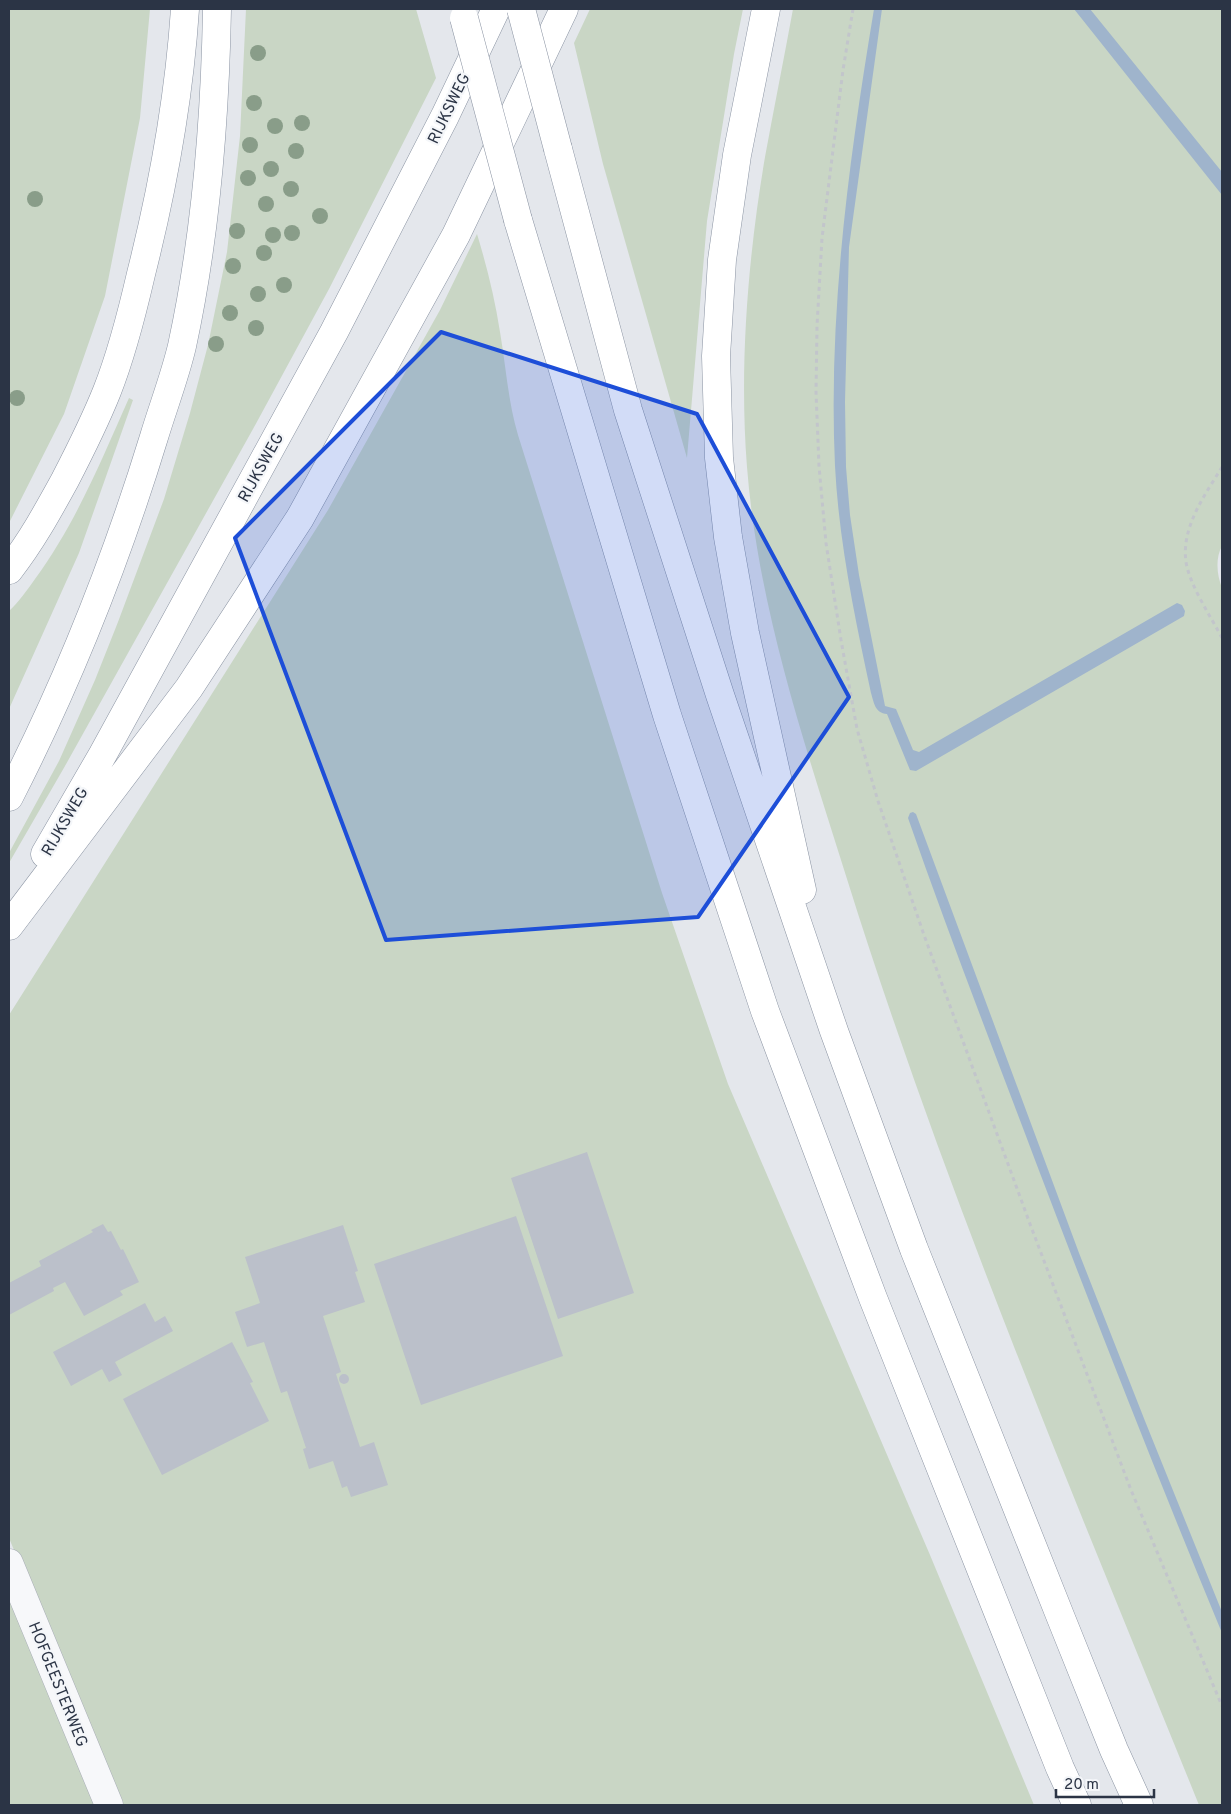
<svg xmlns="http://www.w3.org/2000/svg" width="1231" height="1814" font-family="Overpass,sans-serif">
<rect width="100%" height="100%" fill="#e4e7ec"/>
<path fill="#c9d6c5" d="M 9,9 L 150,9 L 140,118 L 105,296 L 64,414 L 9,523 Z
M 246,9 L 416,9 L 436,78 L 329,289 L 253,429 L 65,766 L 9,863 L 9,853 L 59,761 L 95,680 L 118,622 L 164,499 L 190,413 L 208,345 L 227,252 L 240,136 Z
M 590,9 L 743,9 L 734,54 L 707,221 L 687,458 L 603,164 L 574,43 Z
M 793,9 L 1222,9 L 1222,546 C 1215,559 1217,575 1222,588 L 1222,1805 L 1199,1805 C 1075,1499 946,1195 847,879 C 805,745 758,608 747,467 C 739,366 748,257 765,157 C 774,108 784,58 793,9 Z
M 477,234 C 487,267 495,299 500,332 C 506,367 508,401 518,435 L 662,893 L 728,1084 L 930,1555 L 1034,1805 L 120,1805 L 9,1538 L 9,1015 L 328,510 L 440,310 Z
M 129,398 L 133,400 L 79,553 L 9,709 L 9,611 C 19,602 27,590 35,579 C 76,523 101,461 129,398 Z
M 9,1588 L 98,1805 L 9,1805 Z"/>
<path fill="#9fb4cc" d="M 874,9 L 882,9 L 849,247 L 845,402 L 846,467 L 850,515 L 859,575 L 885,706 L 896,709 L 913,750 L 919,752 L 1177,603 L 1182,605 L 1185,611 L 1184,616 L 916,771 L 910,770 L 887,714 C 875,713 874,703 871,693 C 855,618 839,543 835,466 C 828,313 849,160 874,9 Z
M 1074,9 L 1090,9 L 1222,172 L 1222,195 Z
M 913,812 L 916,814 L 1079,1253 L 1145,1421 L 1222,1612 L 1222,1633 C 1157,1476 1095,1318 1035,1160 C 992,1046 948,933 908,818 L 910,813 Z"/>
<path fill="#bbc0ca" d="M 587,1152 L 634,1293 L 558,1319 L 511,1178 Z
M 516,1216 L 563,1356 L 421,1405 L 374,1264 Z
M 103,1224 L 108,1232 L 111,1231 L 121,1250 L 123,1249 L 139,1282 L 120,1291 L 123,1295 L 84,1316 L 65,1282 L 53,1288 L 54,1291 L 9,1315 L 9,1283 L 41,1266 L 39,1261 L 93,1232 L 91,1230 Z
M 343,1225 L 358,1271 L 355,1272 L 365,1302 L 323,1316 L 341,1372 L 336,1374 L 360,1447 L 374,1442 L 388,1485 L 351,1497 L 347,1486 L 342,1488 L 333,1461 L 309,1469 L 303,1449 L 306,1448 L 287,1391 L 281,1393 L 264,1342 L 247,1347 L 235,1312 L 260,1303 L 245,1257 Z
M 145,1303 L 155,1322 L 165,1316 L 173,1331 L 115,1362 L 122,1375 L 109,1382 L 102,1369 L 71,1386 L 53,1352 Z
M 232,1342 L 253,1382 L 250,1383 L 269,1421 L 162,1475 L 123,1399 Z
M339 1379a5 5 0 1 1 10 0a5 5 0 1 1-10 0Z"/>
<g fill="none" stroke-linecap="round" stroke-linejoin="round">
<defs>
<path id="street" d="M 9,1563 L 109,1805"/>
<path id="highway" d="M 766,9 L 737,155 L 722,260 L 716,356 L 719,458 L 728,537 L 745,633 L 802,890
M 558,149 L 628,410 L 720,695 L 834,1031 L 914,1249 L 1061,1618 L 1114,1750 L 1139,1805
M 518,220 L 667,715 L 765,1011 L 873,1298 L 1060,1768 L 1077,1805
M 9,570 C 31,542 48,511 65,480 C 80,451 95,421 107,391 C 122,353 132,313 141,274 C 163,187 179,98 185,9
M 9,797 C 68,682 116,561 154,437 C 163,407 175,376 182,346 C 206,235 215,122 217,9
M 45,854 L 103,754 L 334,332 L 445,116 L 496,9
M 9,926 L 189,688 L 300,518 L 456,235 L 564,9"/>
</defs>
<use href="#street" stroke="#a9aeb7" stroke-width="29"/>
<use href="#highway" stroke="#8b94a3" stroke-width="29"/>
<path stroke="#c2c5cb" stroke-width="3" stroke-dasharray="4 4" stroke-linecap="butt" d="M 853,9 L 843,70 L 822,238 L 817,326 L 816,392 L 819,466 L 826,543 L 841,640 L 857,729 L 878,801 L 924,935 L 1030,1224 L 1131,1490 L 1222,1706
M 1222,467 C 1205,495 1181,527 1186,562 C 1190,586 1210,615 1222,638"/>
<use href="#street" stroke="#f7f8fa" stroke-width="28"/>
<use href="#highway" stroke="#fff" stroke-width="28"/>
<defs>
<path id="highway-bridge" d="M 521,9 L 558,149
M 464,18 L 518,220"/>
</defs>
<use href="#highway-bridge" stroke="#8b94a3" stroke-width="29" stroke-linecap="butt"/>
<use href="#highway-bridge" stroke="#fff" stroke-width="28"/>
</g>
<g fill="#899d89">
<circle cx="258" cy="53" r="8"/>
<circle cx="254" cy="103" r="8"/>
<circle cx="302" cy="123" r="8"/>
<circle cx="275" cy="126" r="8"/>
<circle cx="250" cy="145" r="8"/>
<circle cx="296" cy="151" r="8"/>
<circle cx="271" cy="169" r="8"/>
<circle cx="248" cy="178" r="8"/>
<circle cx="291" cy="189" r="8"/>
<circle cx="35" cy="199" r="8"/>
<circle cx="266" cy="204" r="8"/>
<circle cx="320" cy="216" r="8"/>
<circle cx="237" cy="231" r="8"/>
<circle cx="292" cy="233" r="8"/>
<circle cx="273" cy="235" r="8"/>
<circle cx="264" cy="253" r="8"/>
<circle cx="233" cy="266" r="8"/>
<circle cx="284" cy="285" r="8"/>
<circle cx="258" cy="294" r="8"/>
<circle cx="230" cy="313" r="8"/>
<circle cx="256" cy="328" r="8"/>
<circle cx="216" cy="344" r="8"/>
<circle cx="17" cy="398" r="8"/>
</g>
<path fill="#1d4ed8" fill-opacity="0.2" stroke="#1d4ed8" stroke-width="4" stroke-linejoin="round" d="M 441,332 L 697,414 L 849,697 L 698,917 L 386,940 L 235,538 Z"/>
<g text-anchor="middle" stroke-width="4.5" stroke-linejoin="round" paint-order="stroke">
<g font-size="16" fill="#2b3445" stroke="#f4f6f9">
<text transform="translate(448 108) rotate(-64)" y="6">RIJKSWEG</text>
<text transform="translate(260 467) rotate(-61)" y="6">RIJKSWEG</text>
<text transform="translate(64 821) rotate(-60)" y="6">RIJKSWEG</text>
<text transform="translate(59 1684) rotate(68)" y="6">HOFGEESTERWEG</text>
</g>
</g>
<rect width="1231" height="1814" fill="none" stroke="#2b3445" stroke-width="20"/>
<path d="M1056 1789v8h98v-8" fill="none" stroke="#2b3445" stroke-width="2.5"/>
<text x="1064" y="1789" font-size="15" fill="#2b3445" stroke="#f4f6f9" stroke-width="4" paint-order="stroke">20 m</text>
</svg>
